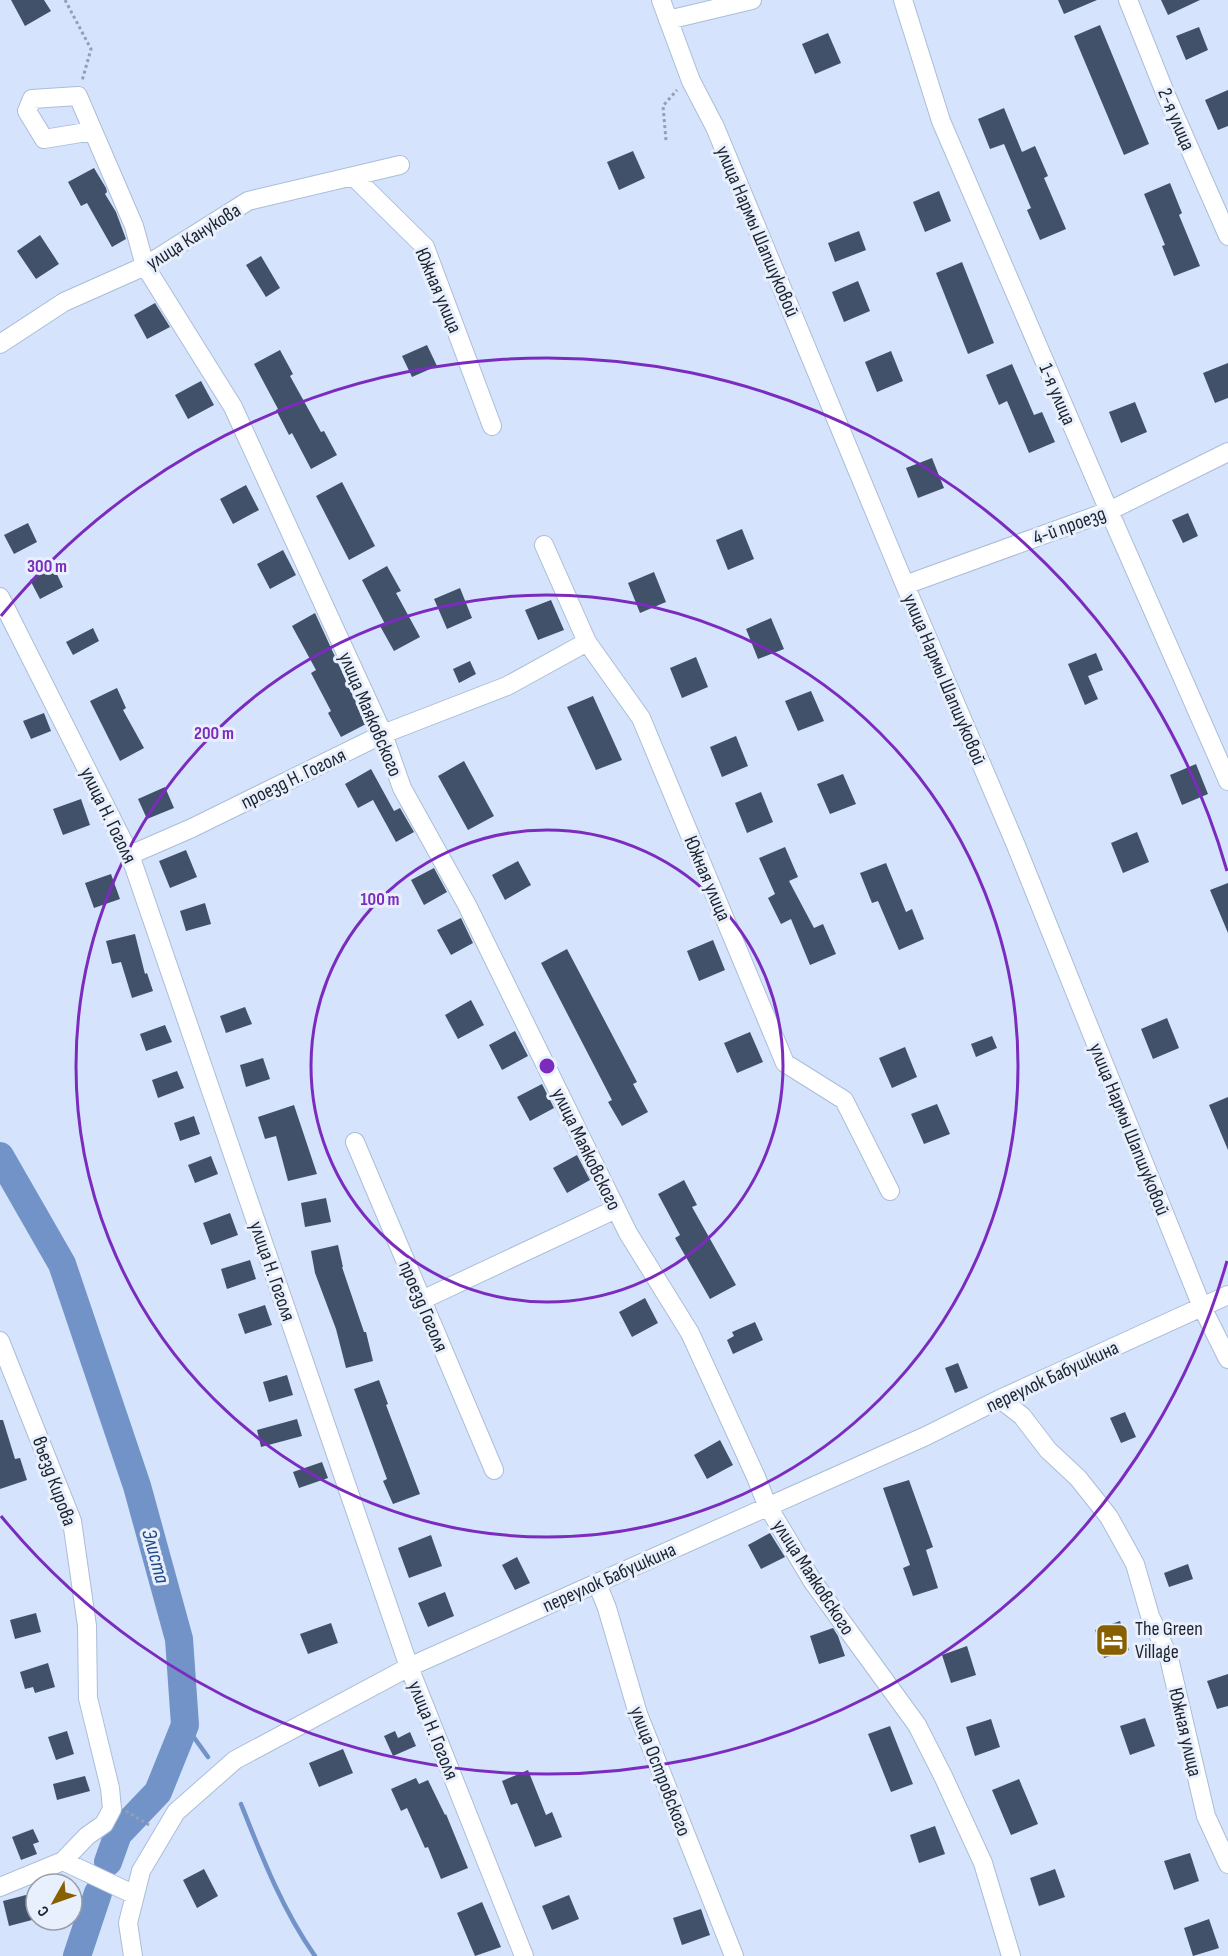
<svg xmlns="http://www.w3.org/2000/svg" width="1228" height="1956" font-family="'Sofia Sans Condensed',sans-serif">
<rect width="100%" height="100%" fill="#d5e4fc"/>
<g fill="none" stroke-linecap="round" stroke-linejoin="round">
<path stroke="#7293c7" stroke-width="4.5" d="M 185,1725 L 208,1757
M 241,1804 C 262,1857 282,1909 315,1956
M 103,1876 L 108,1862"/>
<path stroke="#7293c7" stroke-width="28" d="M 0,1156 L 62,1264 L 137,1486 L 179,1639 L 185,1725 L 158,1792 L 118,1834 L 108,1862
M 77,1956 L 98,1893"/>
</g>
<path fill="#41516a" d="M 11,0 L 44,0 L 51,11 L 25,26 Z
M 1058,0 L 1097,0 L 1064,14 Z
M 1161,0 L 1200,0 L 1168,15 Z
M 1100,25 L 1149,144 L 1124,155 L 1074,36 Z
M 1199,27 L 1208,50 L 1186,60 L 1176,36 Z
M 828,33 L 841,63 L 815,74 L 802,44 Z
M 1228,90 L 1228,126 L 1218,130 L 1205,100 Z
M 1004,108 L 1022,152 L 1035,146 L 1048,176 L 1044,178 L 1066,229 L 1040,240 L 1027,210 L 1031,208 L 1004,144 L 990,149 L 978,119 Z
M 633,151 L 645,178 L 619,190 L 607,162 Z
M 94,168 L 106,188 L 107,192 L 105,194 L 116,212 L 126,239 L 112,247 L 87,203 L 81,206 L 68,182 Z
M 1170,183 L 1182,213 L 1179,215 L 1200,266 L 1174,276 L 1162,246 L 1165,245 L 1144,194 Z
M 939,191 L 951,221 L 925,232 L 913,202 Z
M 859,231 L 866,250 L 835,262 L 828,243 Z
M 40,235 L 59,264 L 36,279 L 17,251 Z
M 261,256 L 280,288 L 266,297 L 246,265 Z
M 962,262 L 994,343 L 968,354 L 936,273 Z
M 858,281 L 870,311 L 844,322 L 832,292 Z
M 155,303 L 170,327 L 147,339 L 134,315 Z
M 427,345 L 437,366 L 412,377 L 402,356 Z
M 280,350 L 293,374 L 290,376 L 321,432 L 324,431 L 337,455 L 311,469 L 292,433 L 289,435 L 276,410 L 278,409 L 254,364 Z
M 891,351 L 903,381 L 877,392 L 865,362 Z
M 1228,363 L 1228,398 L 1215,403 L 1203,373 Z
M 1012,364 L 1034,415 L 1042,412 L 1055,442 L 1029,453 L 1007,401 L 999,405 L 986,375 Z
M 201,381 L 214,405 L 188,419 L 175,395 Z
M 1135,402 L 1147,432 L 1121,443 L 1109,412 Z
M 932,458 L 944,488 L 918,498 L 906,468 Z
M 342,482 L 375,546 L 349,560 L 316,496 Z
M 246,485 L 259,510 L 233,524 L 220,499 Z
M 1188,513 L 1198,536 L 1183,543 L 1172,520 Z
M 28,523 L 37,542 L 14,554 L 4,535 Z
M 742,529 L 754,559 L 728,570 L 716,540 Z
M 283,550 L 296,575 L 270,589 L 257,564 Z
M 387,566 L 401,591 L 396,593 L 420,637 L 394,651 L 380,626 L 385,624 L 362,580 Z
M 54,568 L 63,587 L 40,599 L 30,580 Z
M 654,572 L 666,602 L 640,613 L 628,583 Z
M 460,588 L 472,618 L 447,629 L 434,599 Z
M 551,600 L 564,630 L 538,640 L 525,610 Z
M 315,613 L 366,724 L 341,737 L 328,713 L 331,711 L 311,673 L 316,670 L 292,626 Z
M 771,618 L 784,649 L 758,659 L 746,629 Z
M 93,628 L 99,641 L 73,655 L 66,642 Z
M 1096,653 L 1103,670 L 1088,676 L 1098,699 L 1085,705 L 1068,664 Z
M 696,657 L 708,687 L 682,698 L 670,668 Z
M 470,661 L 476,674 L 459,683 L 453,669 Z
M 117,688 L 126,708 L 123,710 L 144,748 L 120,761 L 90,701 Z
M 811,691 L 824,721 L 798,731 L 785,701 Z
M 593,696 L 622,760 L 596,770 L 567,707 Z
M 44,713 L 51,731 L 31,739 L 23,721 Z
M 736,736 L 748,766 L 722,777 L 710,747 Z
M 464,761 L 494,816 L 468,830 L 438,776 Z
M 1196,764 L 1208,794 L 1182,805 L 1170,775 Z
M 371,769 L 394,811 L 400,808 L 414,832 L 396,842 L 373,800 L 358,808 L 345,784 Z
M 843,774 L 856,804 L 830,814 L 817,784 Z
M 165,787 L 174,808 L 147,819 L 138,799 Z
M 761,792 L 773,822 L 747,833 L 735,803 Z
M 81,799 L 90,825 L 63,835 L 53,809 Z
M 1137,832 L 1149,862 L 1123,873 L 1111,843 Z
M 785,847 L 798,877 L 789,881 L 814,928 L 823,924 L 836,954 L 810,965 L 791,919 L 781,924 L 768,898 L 775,894 L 759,858 Z
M 186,850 L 197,877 L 170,888 L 159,861 Z
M 518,861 L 531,885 L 505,900 L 492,875 Z
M 886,863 L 906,912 L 912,909 L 924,939 L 899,950 L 878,901 L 872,903 L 860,873 Z
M 434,868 L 447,892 L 424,905 L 411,880 Z
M 111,874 L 120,899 L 94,908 L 85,883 Z
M 1228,883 L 1228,933 L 1210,890 Z
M 205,903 L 211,924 L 186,931 L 180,911 Z
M 461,918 L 473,943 L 451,955 L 437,930 Z
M 135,934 L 145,974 L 147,973 L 153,991 L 132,998 L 121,962 L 112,964 L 106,941 Z
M 713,940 L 725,970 L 699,981 L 687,951 Z
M 567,949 L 637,1082 L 633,1084 L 648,1112 L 622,1126 L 608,1102 L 612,1100 L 541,963 Z
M 471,1000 L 484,1025 L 458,1039 L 445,1015 Z
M 245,1007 L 252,1024 L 226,1033 L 220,1016 Z
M 1167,1018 L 1179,1048 L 1153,1059 L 1141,1029 Z
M 165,1025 L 172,1042 L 146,1051 L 140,1034 Z
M 515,1031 L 528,1056 L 502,1070 L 489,1045 Z
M 750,1032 L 763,1062 L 737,1073 L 724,1043 Z
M 992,1036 L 997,1048 L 976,1057 L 971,1044 Z
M 905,1047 L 917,1077 L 892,1088 L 879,1058 Z
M 263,1058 L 270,1079 L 246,1087 L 240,1065 Z
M 177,1071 L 184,1088 L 158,1098 L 152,1080 Z
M 542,1084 L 554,1108 L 530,1121 L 517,1097 Z
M 1228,1097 L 1228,1150 L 1209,1105 Z
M 937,1104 L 950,1134 L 924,1144 L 911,1114 Z
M 294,1105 L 317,1174 L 288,1181 L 276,1136 L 265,1139 L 258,1117 Z
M 194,1116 L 200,1134 L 180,1141 L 174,1123 Z
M 577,1155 L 590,1180 L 567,1193 L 553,1168 Z
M 211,1156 L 218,1174 L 195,1183 L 188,1165 Z
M 684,1180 L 697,1205 L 692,1207 L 736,1285 L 710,1299 L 675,1238 L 680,1235 L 658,1194 Z
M 326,1198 L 331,1222 L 305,1227 L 301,1203 Z
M 230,1213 L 238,1235 L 211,1245 L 203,1223 Z
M 338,1245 L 343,1267 L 342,1267 L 364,1332 L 366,1332 L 373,1361 L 346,1368 L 336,1329 L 315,1273 L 311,1251 Z
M 250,1260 L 256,1279 L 227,1289 L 221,1269 Z
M 645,1298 L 658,1323 L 632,1337 L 619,1312 Z
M 265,1305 L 272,1325 L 245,1334 L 238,1314 Z
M 755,1322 L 763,1340 L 733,1354 L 727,1340 L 734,1336 L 732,1332 Z
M 958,1363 L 968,1388 L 955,1393 L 945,1368 Z
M 287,1375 L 293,1395 L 269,1402 L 263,1382 Z
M 379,1380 L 388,1404 L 386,1405 L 420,1494 L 393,1504 L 383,1481 L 387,1479 L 354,1389 Z
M 1125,1412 L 1136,1437 L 1121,1443 L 1110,1418 Z
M 297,1419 L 302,1436 L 261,1447 L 257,1430 Z
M 0,1420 L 3,1420 L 15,1459 L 20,1458 L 27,1480 L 0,1489 Z
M 720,1440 L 733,1465 L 707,1479 L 694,1455 Z
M 322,1462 L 328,1478 L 299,1488 L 293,1472 Z
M 909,1480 L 933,1547 L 926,1550 L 938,1588 L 913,1596 L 903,1568 L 910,1565 L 883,1488 Z
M 770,1533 L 785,1557 L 761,1569 L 748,1545 Z
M 431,1535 L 442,1566 L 409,1578 L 398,1548 Z
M 517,1557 L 530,1583 L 515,1590 L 502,1565 Z
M 1188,1564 L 1193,1579 L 1169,1587 L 1164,1573 Z
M 445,1592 L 454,1616 L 428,1627 L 418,1603 Z
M 36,1613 L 41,1632 L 15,1639 L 10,1620 Z
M 1120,1621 L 1129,1650 L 1104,1658 L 1095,1630 Z
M 331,1623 L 338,1643 L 308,1654 L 300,1634 Z
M 833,1628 L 838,1636 L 845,1656 L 819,1664 L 810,1636 Z
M 967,1646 L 976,1675 L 951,1683 L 942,1655 Z
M 48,1663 L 55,1687 L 35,1693 L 33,1687 L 25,1689 L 20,1672 Z
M 1228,1674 L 1228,1706 L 1217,1709 L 1207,1681 Z
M 1145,1718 L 1155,1746 L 1130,1755 L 1120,1726 Z
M 991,1719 L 1000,1747 L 975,1756 L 966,1727 Z
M 890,1726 L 913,1784 L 891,1792 L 868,1734 Z
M 67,1731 L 74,1754 L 56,1760 L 48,1737 Z
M 395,1731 L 398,1738 L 410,1732 L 416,1746 L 393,1756 L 384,1736 Z
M 343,1749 L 353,1773 L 319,1787 L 309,1763 Z
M 528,1770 L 546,1815 L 552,1812 L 562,1837 L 535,1847 L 517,1803 L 511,1805 L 502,1781 Z
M 85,1776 L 90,1791 L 57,1800 L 53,1784 Z
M 416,1778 L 419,1784 L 428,1780 L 445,1815 L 446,1814 L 468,1868 L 441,1879 L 428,1847 L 425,1848 L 407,1808 L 401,1811 L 391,1789 Z
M 1019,1779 L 1038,1824 L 1011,1835 L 992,1790 Z
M 935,1826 L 945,1854 L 919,1863 L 910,1835 Z
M 33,1829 L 39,1842 L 33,1844 L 37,1854 L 21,1860 L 12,1837 Z
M 1190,1853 L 1199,1881 L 1174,1890 L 1164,1861 Z
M 204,1869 L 218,1896 L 197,1908 L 183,1880 Z
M 1055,1869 L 1065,1897 L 1039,1906 L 1030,1878 Z
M 26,1895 L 32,1920 L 9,1926 L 3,1901 Z
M 569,1895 L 579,1919 L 552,1930 L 542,1906 Z
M 482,1902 L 501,1947 L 475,1956 L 457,1913 Z
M 701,1909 L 710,1935 L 682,1945 L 673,1918 Z
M 1209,1919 L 1219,1948 L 1193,1956 L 1184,1928 Z"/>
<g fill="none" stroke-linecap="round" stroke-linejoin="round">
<defs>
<path id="minor" d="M 661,0 L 691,81 L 715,127 L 905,585 L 1015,843 L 1202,1307 L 1228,1359
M 903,0 L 941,121 L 1109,511 L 1228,781
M 1128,0 L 1166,95 L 1228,236
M 668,20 L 752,0
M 93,131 L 44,139 L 27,111 L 32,99 L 78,96 L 134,226 L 145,266 L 233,407 L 383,734 L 402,788 L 467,905 L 628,1233 L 690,1333 L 756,1477 L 767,1505 L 813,1582 L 917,1725 L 943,1776 L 983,1863 L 1011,1956
M 353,176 L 425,247 L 492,426
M 0,344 L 64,302 L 145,266 L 248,201 L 400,165
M 544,545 L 587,642 L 641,718 L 785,1063 L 844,1100 L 890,1191
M 905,585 L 1109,511 L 1228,452
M 0,597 L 130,855 L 409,1667 L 524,1956
M 130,855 L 192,828 L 383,734 L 507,686 L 587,642
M 355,1142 L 494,1470
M 422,1300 L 616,1209
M 0,1341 L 72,1521 L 87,1626 L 88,1698 L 110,1788 L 112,1809 L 104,1824 L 87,1836 L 63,1861 L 0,1887
M 1000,1399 L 1022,1416 L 1048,1450 L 1078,1478 L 1109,1517 L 1135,1564 L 1150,1616 L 1169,1658 L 1206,1816 L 1228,1864
M 597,1583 L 607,1608 L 638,1714 L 734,1956
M 63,1861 L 135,1895
M 133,1956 L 128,1923 L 141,1871 L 176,1812 L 235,1760 L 409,1667 L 926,1436 L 1000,1399 L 1228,1295"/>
</defs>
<use href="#minor" stroke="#aabdd9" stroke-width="20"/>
<path stroke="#939fb3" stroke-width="3" stroke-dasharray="3 3" stroke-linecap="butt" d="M 65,0 L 91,49 L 82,81
M 666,140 L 663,106 L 677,90
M 126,1811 L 149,1825"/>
<use href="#minor" stroke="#fff" stroke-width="18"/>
</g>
<g fill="none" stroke="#7b2cbf" stroke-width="3">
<circle cx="547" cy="1066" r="236"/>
<circle cx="547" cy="1066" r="471"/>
<path d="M1227 1261A707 707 0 0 1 1 1516M1 616A707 707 0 0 1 1227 871"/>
</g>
<defs>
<symbol id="hotel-square" viewBox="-11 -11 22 22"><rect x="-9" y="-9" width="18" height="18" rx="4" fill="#896000" stroke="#e9f0fd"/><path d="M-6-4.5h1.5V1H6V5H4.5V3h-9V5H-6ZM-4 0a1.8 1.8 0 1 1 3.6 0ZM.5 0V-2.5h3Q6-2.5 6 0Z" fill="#fff"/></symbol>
</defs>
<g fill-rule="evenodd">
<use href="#hotel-square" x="1093" y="1621" width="38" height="38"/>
</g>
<g text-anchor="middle" stroke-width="6" stroke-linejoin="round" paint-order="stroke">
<g font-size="20" fill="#1d242f" stroke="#e9f0fd">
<text transform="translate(1177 119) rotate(67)" y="7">2-я улица</text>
<text transform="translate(758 231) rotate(67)" y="7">улица Нармы Шапшуковой</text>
<text transform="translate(193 236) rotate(-32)" y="7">улица Канукова</text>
<text transform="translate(439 290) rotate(67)" y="7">Южная улица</text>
<text transform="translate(1058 394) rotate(67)" y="7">1-я улица</text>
<text transform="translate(1069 525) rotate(-20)" y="7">4-й проезд</text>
<text transform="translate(945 679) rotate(67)" y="7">улица Нармы Шапшуковой</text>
<text transform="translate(371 714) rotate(67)" y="7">улица Маяковского</text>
<text transform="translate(293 778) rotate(-26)" y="7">проезд Н. Гоголя</text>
<text transform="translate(109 815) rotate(64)" y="7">улица Н. Гоголя</text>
<text transform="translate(708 878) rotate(67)" y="7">Южная улица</text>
<text transform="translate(1130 1129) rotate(68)" y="7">улица Нармы Шапшуковой</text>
<text transform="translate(587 1149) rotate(64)" y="7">улица Маяковского</text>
<text transform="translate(273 1271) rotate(71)" y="7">улица Н. Гоголя</text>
<text transform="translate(424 1306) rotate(67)" y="7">проезд Гоголя</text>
<text transform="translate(1052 1376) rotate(-25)" y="7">переулок Бабушкина</text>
<text transform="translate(55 1481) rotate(70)" y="7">въезд Кирова</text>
<text transform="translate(609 1577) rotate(-24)" y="7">переулок Бабушкина</text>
<text transform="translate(814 1577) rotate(57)" y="7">улица Маяковского</text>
<text transform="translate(434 1730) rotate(68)" y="7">улица Н. Гоголя</text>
<text transform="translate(1186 1732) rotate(77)" y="7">Южная улица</text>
<text transform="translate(661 1771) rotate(69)" y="7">улица Островского</text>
</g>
<g font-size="20" fill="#1d242f" stroke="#e9f0fd" text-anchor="start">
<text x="1135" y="1635">The Green<tspan x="1135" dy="23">Village</tspan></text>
</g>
<g font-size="21" font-style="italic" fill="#1f4888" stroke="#e9f0fd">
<text transform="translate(156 1556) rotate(75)" y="7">Элиста</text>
</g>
</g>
<circle cx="547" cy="1066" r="9" fill="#7b2cbf" stroke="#e9f0fd" stroke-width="3"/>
<g font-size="18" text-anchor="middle" font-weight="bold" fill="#7b2cbf" stroke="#e9f0fd" stroke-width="6" stroke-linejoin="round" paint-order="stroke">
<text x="47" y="572">300 m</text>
<text x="214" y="739">200 m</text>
<text x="380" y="905">100 m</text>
</g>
<g transform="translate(54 1902) rotate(230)"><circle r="28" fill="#e9f0fd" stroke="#979eab" stroke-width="1.5"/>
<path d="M0-4.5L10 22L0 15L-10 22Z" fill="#896000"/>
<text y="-9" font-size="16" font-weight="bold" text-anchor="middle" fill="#1d242f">С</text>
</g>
</svg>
